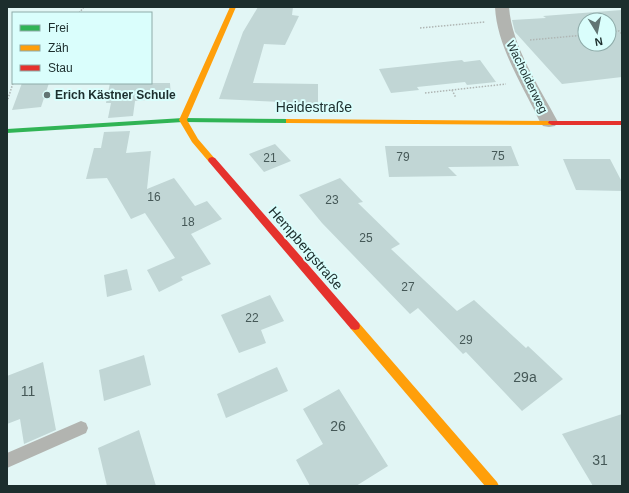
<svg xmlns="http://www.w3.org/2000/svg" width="629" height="493" font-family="Arial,sans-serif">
<rect width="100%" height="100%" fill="#e2f6f5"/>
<path fill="#c1d6d5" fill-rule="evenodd" d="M 258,7 L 293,7 L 292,15 L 299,16 L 285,45 L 264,44 L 253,83 L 318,84 L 318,104 L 281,104 L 281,102 L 219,99 L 243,32 Z
M 622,10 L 622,77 L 562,84 L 515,32 L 512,20 L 546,18 L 543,16 ZM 585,20 L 609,20 L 609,44 L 585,44 Z
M 462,60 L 464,62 L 480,60 L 496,82 L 467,85 L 465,82 L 417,87 L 419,90 L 391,93 L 379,69 Z
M 22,83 L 49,83 L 41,107 L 12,110 Z
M 110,83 L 170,83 L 171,98 L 135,101 L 133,116 L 108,118 L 111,103 L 106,103 Z
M 130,131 L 126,153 L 151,151 L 147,189 L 174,178 L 195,206 L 207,201 L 222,219 L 191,234 L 211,264 L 181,277 L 183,280 L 159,292 L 147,270 L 175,258 L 145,213 L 131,219 L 107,178 L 86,179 L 94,148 L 101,148 L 104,132 Z
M 275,144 L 291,161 L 264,172 L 249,154 Z
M 385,146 L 511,146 L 519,166 L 448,167 L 457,176 L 389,177 Z
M 563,159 L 610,159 L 622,182 L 622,191 L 576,190 Z
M 340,178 L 363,202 L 358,203 L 400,244 L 391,249 L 457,311 L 474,300 L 526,348 L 528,346 L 563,379 L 522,411 L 466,352 L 463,354 L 418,308 L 410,314 L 322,223 L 299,195 Z
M 127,269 L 132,290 L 107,297 L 104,275 Z
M 270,295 L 284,321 L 261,330 L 266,343 L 239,353 L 221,315 Z
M 144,355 L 151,385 L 104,401 L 99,370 Z
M 43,362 L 56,430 L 24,444 L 20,419 L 7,424 L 7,376 Z
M 277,367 L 288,391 L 226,418 L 217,394 Z
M 339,389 L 388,466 L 356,486 L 310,486 L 296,460 L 323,444 L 303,409 Z
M 622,414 L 622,486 L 593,486 L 562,434 Z
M 139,430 L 156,486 L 107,486 L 98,448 Z"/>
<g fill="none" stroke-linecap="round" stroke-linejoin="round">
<path stroke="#afb6b4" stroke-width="1.5" stroke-dasharray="1.5 1.5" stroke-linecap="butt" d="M 79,13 L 84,7
M 420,28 L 485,22
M 609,32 L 619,31 L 622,34
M 530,40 L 585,35
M 452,90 L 456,98
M 425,93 L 506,84
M 7,102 L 13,83"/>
<path fill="#b2b4b0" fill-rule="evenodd" d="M 81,421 L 86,423 L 88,428 L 86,433 L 7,468 L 7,453 Z"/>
<path fill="#b2b4b0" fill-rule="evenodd" d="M 495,7 L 509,7 C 512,47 539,86 558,122 L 555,126 L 549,127 L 543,126 L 540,122 C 523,86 497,47 495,7 Z"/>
<path fill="#30b455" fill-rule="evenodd" d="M 183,118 L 289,119 L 293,121 L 289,123 L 183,122 L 7,133 L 7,129 Z"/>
<path fill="#ff9f0a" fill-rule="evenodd" d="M 230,7 L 236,7 L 187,120 L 198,139 L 216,160 L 212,163 L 209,162 L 192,142 L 179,120 Z
M 286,119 L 552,121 L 556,123 L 552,125 L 289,123 L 286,123 Z
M 355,322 L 359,323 L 497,482 L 499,486 L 485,486 L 351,329 L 350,326 L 351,323 Z"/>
<path fill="#e5322d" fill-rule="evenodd" d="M 549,121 L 622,121 L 622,125 L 552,125 L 548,123 Z
M 212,157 L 215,158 L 359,323 L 360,326 L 359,329 L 355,330 L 351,329 L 209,162 L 208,160 L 209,158 Z"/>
</g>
<circle fill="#617473" stroke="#dafefc" stroke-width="1.5" cx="47" cy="95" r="4"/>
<g text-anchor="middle" stroke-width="4" stroke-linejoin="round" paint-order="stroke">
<g font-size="12" fill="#1c2e2d" stroke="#dafefc">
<text transform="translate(527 77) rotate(64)" y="4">Wacholderweg</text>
</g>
<g font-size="12" font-weight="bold" fill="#1c2e2d" stroke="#dafefc" text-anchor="start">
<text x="55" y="99">Erich Kästner Schule</text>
</g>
<g font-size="12" fill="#455857">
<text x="498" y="160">75</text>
<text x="403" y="161">79</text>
<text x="270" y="162">21</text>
<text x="154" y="201">16</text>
<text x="332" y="204">23</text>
<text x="188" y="226">18</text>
<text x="366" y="242">25</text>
<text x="408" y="291">27</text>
<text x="252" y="322">22</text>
<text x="466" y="344">29</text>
</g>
<g font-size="14" fill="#1c2e2d" stroke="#dafefc">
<text x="314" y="112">Heidestraße</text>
<text transform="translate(306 248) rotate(49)" y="5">Hempbergstraße</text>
</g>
<g font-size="14" fill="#455857">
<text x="525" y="382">29a</text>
<text x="28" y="396">11</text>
<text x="338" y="431">26</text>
<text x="600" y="465">31</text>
</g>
</g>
<rect width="629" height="493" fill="none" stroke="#1c2e2d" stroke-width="16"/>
<rect x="12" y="12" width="140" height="72" fill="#dafefc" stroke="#8eaba9"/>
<rect x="20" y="25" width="20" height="6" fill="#30b455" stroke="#8eaba9"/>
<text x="48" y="32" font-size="12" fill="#1c2e2d">Frei</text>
<rect x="20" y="45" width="20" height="6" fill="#ff9f0a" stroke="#8eaba9"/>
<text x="48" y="52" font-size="12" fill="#1c2e2d">Zäh</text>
<rect x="20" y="65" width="20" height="6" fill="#e5322d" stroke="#8eaba9"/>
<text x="48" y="72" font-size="12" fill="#1c2e2d">Stau</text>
<g transform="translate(597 32) rotate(170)"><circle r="19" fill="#dafefc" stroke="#8eaba9"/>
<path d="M0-3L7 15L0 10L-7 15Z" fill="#617473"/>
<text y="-6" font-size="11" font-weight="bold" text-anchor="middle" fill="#1c2e2d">N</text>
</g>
</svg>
